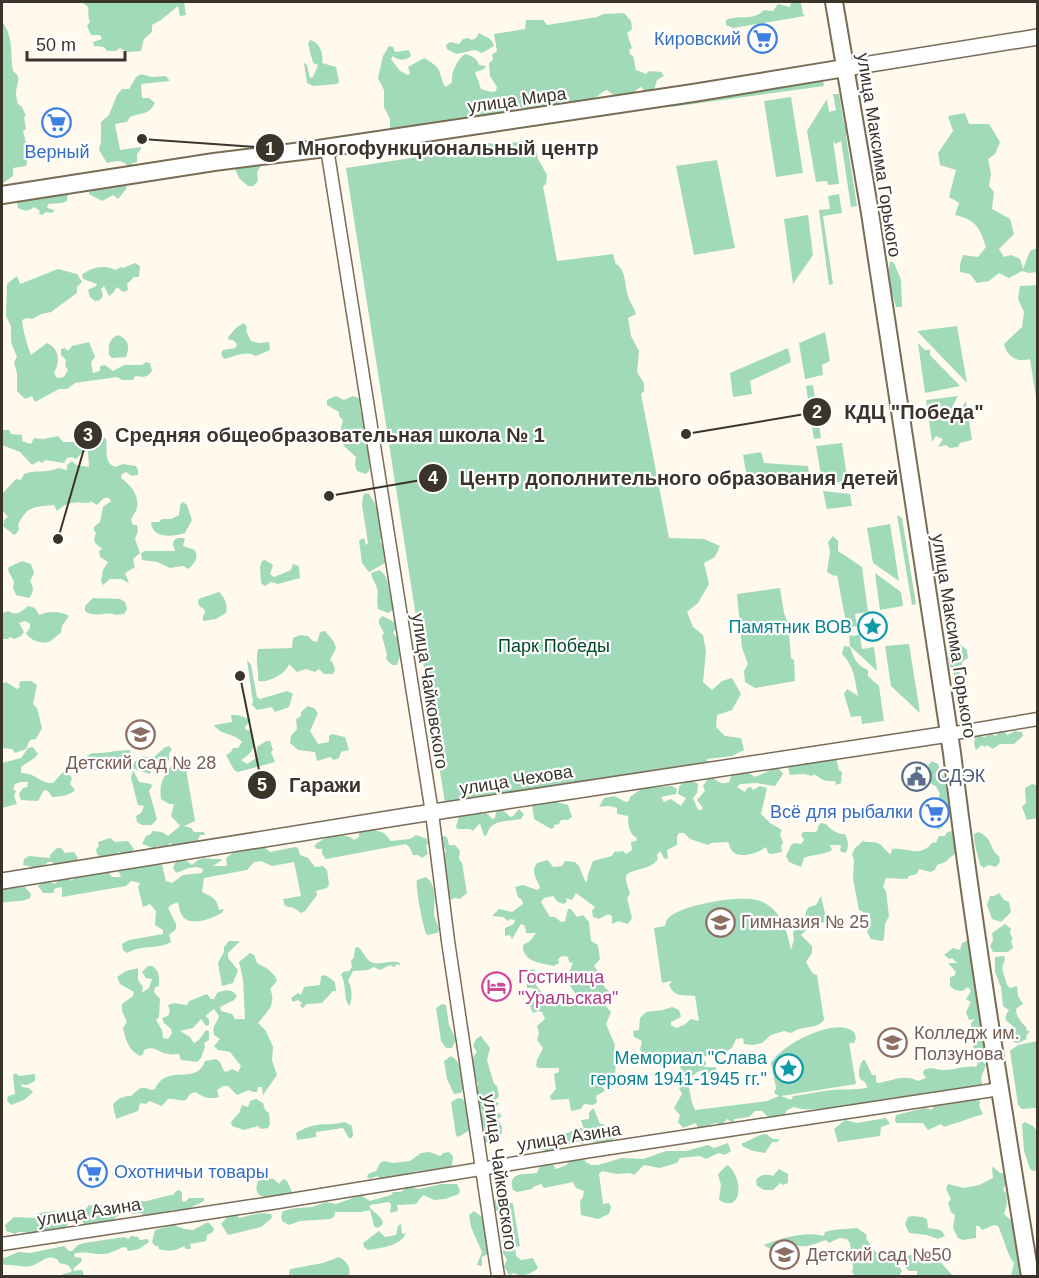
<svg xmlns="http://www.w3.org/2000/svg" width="1039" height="1278" font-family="Helvetica,sans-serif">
<rect width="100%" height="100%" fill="#fff9ee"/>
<path fill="#a0dab8" d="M 82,2 L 184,2 L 186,15 L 180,16 L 178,6 L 161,20 L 152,25 L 152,32 L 144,39 L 141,51 L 128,52 L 120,48 L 116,51 L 107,51 L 104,47 L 94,46 L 93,42 L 102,39 L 100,35 L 91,35 L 87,26 L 90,22 C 87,17 90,9 87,6 C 86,4 83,4 82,2 Z
M 791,2 L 801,3 L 803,14 L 805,16 L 733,28 L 726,25 L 726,20 C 740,14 752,22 764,10 L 773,11 L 778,4 L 790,7 Z
M 624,13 L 631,21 L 632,29 L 627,33 L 632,48 L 629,50 L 630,54 L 633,56 L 636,70 L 646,74 L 649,71 L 661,72 L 664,76 L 657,80 L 653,93 L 647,93 L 641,87 L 636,90 L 634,94 L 616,97 L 607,90 C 601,92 599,96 594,98 C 587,101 575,101 568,102 L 565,106 L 543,106 L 537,109 L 518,107 L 515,101 L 507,102 L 503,106 L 508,110 L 511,108 L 514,111 L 512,115 L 498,113 L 496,116 L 394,132 L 390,129 L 390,119 L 384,107 L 384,90 L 378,78 L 383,56 L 389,46 L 393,47 L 395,52 L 409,50 L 411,56 C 405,61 399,61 393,56 L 391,59 L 400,71 L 408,75 L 410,73 L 408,67 L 424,58 C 440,67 438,68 444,85 L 446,87 L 452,82 C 451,72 457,60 465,54 C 472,56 477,58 479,65 L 486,66 L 484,69 L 475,72 L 481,89 L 492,92 L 496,91 L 497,87 L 490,76 L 489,63 L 493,60 L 492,55 L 497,51 L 494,34 L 525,29 L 526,20 L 543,20 L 547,25 L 597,17 L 603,14 Z
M 2,22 C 14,36 10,54 13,71 C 23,78 16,84 16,93 C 16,97 17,100 18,104 L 22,107 L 26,116 L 24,117 L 26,129 L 23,131 L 29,154 L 26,166 L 13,168 L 13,176 L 2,184 Z
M 479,33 C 486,38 491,36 494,46 L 482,53 L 475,50 L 456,54 L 447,49 L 446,45 L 450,42 L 459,44 L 463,39 L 468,38 L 472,40 L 476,38 Z
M 310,40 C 320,42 324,55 322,63 L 336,67 L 339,82 L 337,84 L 313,86 L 307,83 L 304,63 L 307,65 L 310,78 L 313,77 L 318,65 L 313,63 L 308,44 Z
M 141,74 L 151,77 L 166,76 L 170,81 L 141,84 L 142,98 L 149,98 L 155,103 C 149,115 140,113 130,117 L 127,122 L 115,124 L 120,150 L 141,147 L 141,149 L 137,154 L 137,162 L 133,163 L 129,167 C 123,159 115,161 107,163 L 99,150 L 101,142 L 101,122 L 109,115 L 117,95 L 122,89 L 129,89 L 136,77 Z
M 823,81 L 824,86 L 671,107 L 671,103 Z
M 833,94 L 839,94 L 844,124 L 847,129 L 846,136 L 857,206 L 851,207 L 841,141 L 835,144 L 833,140 L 839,184 L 828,185 L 827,181 L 816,182 L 807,131 L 827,99 L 829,112 L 836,110 Z
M 791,97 L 803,173 L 776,177 L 764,101 Z
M 965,113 L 969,124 L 989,124 L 1000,142 L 995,154 L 988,159 L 991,174 L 989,186 L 994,192 L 992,209 L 1010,219 L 1014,234 L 999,249 L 1004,257 L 1011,255 L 1020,259 L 1023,269 L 1030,251 L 1037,248 L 1037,272 L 1029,273 L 1022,271 L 1009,278 L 999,273 L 989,281 L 977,283 L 970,274 L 960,272 L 960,264 L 963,255 L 978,257 L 986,247 C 979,226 976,220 955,215 L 959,203 L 949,197 L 956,170 L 940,165 L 938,153 L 953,131 L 948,116 Z
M 534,139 L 538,159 L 547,175 L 546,184 L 543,186 L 557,261 L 613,254 L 616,265 L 617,264 C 627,273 624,284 628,296 C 630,303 634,307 636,314 L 628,318 L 631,336 L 639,351 L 637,372 L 644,383 L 644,391 L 641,394 L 669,538 L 704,539 L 720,546 L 715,557 L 704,563 L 709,584 L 698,603 L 687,612 L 693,627 L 703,635 L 706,651 L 703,682 L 712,690 L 722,681 L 732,678 L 741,694 L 732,710 L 717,715 L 716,727 L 725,736 L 741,738 L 744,750 L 732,756 L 707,759 L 707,762 L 445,803 L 346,168 L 457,151 L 480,147 L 488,143 L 499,145 Z
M 717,160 L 735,248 L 694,255 L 676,166 Z
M 240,164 L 261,166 L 257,172 L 258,181 L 253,186 L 248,186 L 239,178 L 235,169 Z
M 115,184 L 125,184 L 127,188 L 118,199 L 113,195 L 102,201 L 89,194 L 89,188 L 110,186 L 113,189 Z
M 65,191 L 68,193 L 67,201 L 62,203 L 48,204 L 47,208 L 55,210 L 52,213 L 46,212 L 42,215 L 39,214 L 40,211 L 34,207 C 28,212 24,211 18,208 L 17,203 L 20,198 Z
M 839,194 L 842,213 L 823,216 L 833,284 L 829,285 L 819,210 L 830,209 L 828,196 Z
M 808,215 L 813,255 L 793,284 L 784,219 Z
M 890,261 L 894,263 L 901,280 L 902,307 L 896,307 C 892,293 887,276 890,261 Z
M 135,263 L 140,266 L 139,277 L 134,277 L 127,284 L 128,290 L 123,292 L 117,287 L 113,293 L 109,296 L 104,286 L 101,289 L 103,296 L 100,300 L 95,301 L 90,297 L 88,290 L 96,286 L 97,284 L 83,279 L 82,275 C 89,268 106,264 115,270 L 121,267 L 123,268 Z
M 58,269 L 77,274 L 82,282 L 77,287 L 77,293 L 51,312 L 41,314 L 32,319 L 27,318 L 22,320 C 23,331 27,344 31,355 L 47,343 C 60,349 60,362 54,373 L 57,378 L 64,377 L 68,370 L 65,365 L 66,360 L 61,355 L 61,349 L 65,348 L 68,351 L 72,346 L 89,342 L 95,357 L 91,362 L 93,373 L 100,371 L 100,366 L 105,365 L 113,371 L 124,365 L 142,365 L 146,362 L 150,363 L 152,371 C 147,378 144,377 135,376 L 133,380 L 122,380 L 117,377 L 75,383 L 67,389 L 59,389 L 35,402 L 32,396 L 25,399 L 17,391 L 17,373 L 14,362 L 17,357 L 11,342 L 11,326 L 6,316 L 7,284 L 17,276 L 20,284 Z
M 1037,285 L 1038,285 L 1037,404 L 1030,359 C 1018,363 1007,357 1004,344 L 1022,327 L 1024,312 L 1018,299 L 1020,286 Z
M 244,323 L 247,327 L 246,331 L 251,341 L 259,343 L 269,342 L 270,350 L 256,356 C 243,350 236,357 224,359 L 221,354 L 223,350 L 235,348 L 237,344 L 233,340 L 229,340 L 228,337 L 237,327 Z
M 957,326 L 967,383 L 917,331 Z
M 825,332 L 830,361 L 822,365 L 823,375 L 805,379 L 799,343 Z
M 118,335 C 129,340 130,346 126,357 L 112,358 L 109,355 C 108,345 109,339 118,335 Z
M 918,343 L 925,350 L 930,350 L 930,355 L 960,386 L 925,393 Z
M 788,348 L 791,362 L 750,381 L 752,394 L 733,397 L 730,373 Z
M 813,385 L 821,438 L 814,439 L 806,386 Z
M 336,396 L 344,400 L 353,396 L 362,399 L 363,402 L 360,410 L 368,427 L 364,441 C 370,453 371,458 369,471 L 366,474 L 357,471 L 355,465 L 356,457 L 344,446 L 341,428 L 343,420 L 339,416 L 339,412 L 327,405 L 327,400 Z
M 958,396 L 951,409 L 956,417 L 966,401 L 972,440 L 960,443 L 958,447 L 950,448 L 946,445 L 938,447 L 943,439 L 936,436 L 932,442 L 926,400 Z
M 2,430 L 9,430 L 11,434 L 22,435 L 22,441 L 31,444 L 34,438 L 43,439 L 58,436 L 63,442 C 66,442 70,442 73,442 C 86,439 93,430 106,439 C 108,450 103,462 115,467 L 123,464 L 136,466 L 138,470 L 138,475 L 132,476 L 126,472 L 122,474 L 121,478 C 131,485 141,497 136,511 C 134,514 132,517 131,520 L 133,525 L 137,525 L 138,531 L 135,539 L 140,553 L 133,559 L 135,567 L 125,573 L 129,583 L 121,579 L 110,579 L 103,585 L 101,581 L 103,570 L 108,562 L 100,557 L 99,551 L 102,549 L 96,544 L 94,540 L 96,532 L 94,531 L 94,527 L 100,522 L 103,507 L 111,501 L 109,498 L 104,498 L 97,505 L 91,501 L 89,503 C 75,502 66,502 57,511 L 54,505 C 35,507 27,505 18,525 L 19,529 L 17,533 L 14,535 L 3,526 L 4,520 L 8,517 L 2,510 L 2,494 L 16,479 L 21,480 L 24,474 C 36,469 46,474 58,468 L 67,470 L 67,465 L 72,461 L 76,465 L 89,467 L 88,451 L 83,452 L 76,459 L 72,457 L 67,458 L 64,463 L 45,460 L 42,463 L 39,461 L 32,465 L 20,452 L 2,445 Z
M 842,443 L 848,483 L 822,481 L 816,446 Z
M 761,452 L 764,463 L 808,466 L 810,481 L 747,477 L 743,455 Z
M 823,491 L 850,494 L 852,506 L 827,509 Z
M 365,493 L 369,494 C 376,504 383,517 384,529 L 381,532 L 382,537 L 380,540 L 387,557 L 385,563 L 369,572 L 362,563 L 359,540 L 364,538 L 366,545 L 368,543 L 362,505 L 363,496 Z
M 183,502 L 187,505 L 192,520 L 185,533 C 172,537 152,539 151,522 L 159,522 L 162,519 L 171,519 L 179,515 L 180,505 Z
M 897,515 L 902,518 L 916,604 L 912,605 Z
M 890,524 L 899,581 L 873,563 L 867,528 Z
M 833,536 L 838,541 L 838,551 L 862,567 L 868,612 L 855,614 L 857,626 L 847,628 L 837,575 L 834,576 L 827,572 L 830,552 L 828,542 Z
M 178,538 L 185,538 L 183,546 L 195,550 C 199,559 194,563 189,569 L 183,566 L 170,568 L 157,562 L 142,560 L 141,553 L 145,551 L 175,551 L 173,544 L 174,540 Z
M 265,560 L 273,565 L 270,574 L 274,577 L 291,570 L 293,564 L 299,566 L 300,578 L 278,584 L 271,582 L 265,586 L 261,583 L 260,566 L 262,561 Z
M 22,561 L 31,564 L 34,573 L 30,581 C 34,587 34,592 29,598 L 16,595 L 13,588 L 14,582 L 8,570 L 9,567 Z
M 380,570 C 389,578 387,583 390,593 C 392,599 396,601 397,607 L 388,613 L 378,609 C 376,599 379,594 377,588 C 375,582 372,579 371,573 Z
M 875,573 L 901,592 L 903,606 L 880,610 Z
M 780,588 L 784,613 L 788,623 L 791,658 L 794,660 L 795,681 L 755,688 L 745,682 L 744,671 L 748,664 L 742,648 L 737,594 Z
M 219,592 C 225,598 228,605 226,613 L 216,619 L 203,621 L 203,616 L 205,613 L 204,609 L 199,606 L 198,600 L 201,598 Z
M 93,598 L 120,599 L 125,602 L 127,609 L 124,614 L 116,615 C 105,610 95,619 85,611 L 85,606 Z
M 28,606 L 35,608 L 39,615 C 48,611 61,611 69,616 L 62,626 L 61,633 C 57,635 52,641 48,642 C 40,644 30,640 26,633 L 30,628 L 30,624 L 25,621 L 19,623 L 24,632 L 21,636 L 15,639 L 10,637 L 8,639 L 2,639 L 2,613 L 9,611 C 17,617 22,611 28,606 Z
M 383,616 L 396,623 L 397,626 L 393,633 L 398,639 L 402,650 L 397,665 L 392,665 L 386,659 L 387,655 L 382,636 L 384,633 L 379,624 L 379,619 Z
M 325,631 L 334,642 L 336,648 L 330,660 L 333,663 L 335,670 L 333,674 L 324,674 L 319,669 L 315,672 L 306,669 L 297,672 L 289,664 C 286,674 268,683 258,681 C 259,670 255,660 258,649 L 292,648 L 293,638 L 300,635 L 308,636 L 313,641 L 317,642 L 320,632 Z
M 860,635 L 862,649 L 874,647 L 877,671 L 850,646 L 849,636 Z
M 909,644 L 920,713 L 891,686 L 885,646 Z
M 950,644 L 961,645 L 967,650 L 968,658 L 962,662 L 960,673 L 956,677 C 949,667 946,656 950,644 Z
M 844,646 L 850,647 C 854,658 856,665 868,670 L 868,676 L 879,686 L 884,721 L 862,724 L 861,716 L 851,717 L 844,694 L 847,689 L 858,696 C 855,680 854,666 842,654 Z
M 247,660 L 251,665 L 257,697 L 260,699 L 287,691 L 293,694 L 289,707 L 275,712 L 272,707 L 257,710 L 251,704 L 253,703 Z
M 21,681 L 31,681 L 37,685 L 33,704 L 37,708 L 42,728 L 36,739 L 30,740 L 26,749 L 15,753 L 12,749 L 2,748 L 2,684 L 6,682 L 17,689 L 20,687 L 19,684 Z
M 308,706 L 314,708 L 318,713 L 310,731 L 318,744 L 329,742 L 329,736 L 332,734 L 345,737 L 349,750 L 341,752 L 339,758 L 334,760 L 330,757 L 317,761 L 315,752 L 298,750 L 290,743 L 291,736 L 297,729 L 296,719 L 301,716 L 301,712 Z
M 231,715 L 238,715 L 251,720 L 245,727 L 246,730 L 251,731 C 257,745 253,753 241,760 L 247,764 L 256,758 L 257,747 L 266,741 L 270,741 L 273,750 L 271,752 L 275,762 L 238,772 L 234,770 L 226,755 L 231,752 L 233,748 L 238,748 L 242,742 C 233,732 221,736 214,725 L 232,722 Z
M 1015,731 L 1022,732 L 1023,736 L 1014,744 L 1000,744 L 993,749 L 987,745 L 985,747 L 982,745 L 976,750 L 974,744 L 975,737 L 978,735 L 984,737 L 991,734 L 996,736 L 998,733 L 1005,732 L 1007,735 Z
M 169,746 L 172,749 L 169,754 L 169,760 L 155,764 L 150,774 L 134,769 L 133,767 L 134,762 L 143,756 L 152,759 L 164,748 Z
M 33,747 L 38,754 C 34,760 27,762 21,767 L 21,773 C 35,772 40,784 53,783 L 63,772 L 69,774 L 72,778 L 70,784 L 75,790 C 71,795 59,797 52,797 L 48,791 L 44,790 L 38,801 L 21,800 L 19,794 L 23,788 L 27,787 L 28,782 L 21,782 L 15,784 L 13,789 L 16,791 L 14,796 L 17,804 L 2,808 L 2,763 L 21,758 L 28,748 Z
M 129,750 L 131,752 L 129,761 L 122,758 C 116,765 105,761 97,767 L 98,771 L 91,768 L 87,756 L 92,753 C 104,754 116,750 129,750 Z
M 836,758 L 839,770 L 842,772 L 841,783 L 836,785 L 835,781 C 823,782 822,779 814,774 L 812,776 L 804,774 L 790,775 L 788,767 L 792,762 Z
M 932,761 L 938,764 L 941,773 L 948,781 L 953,812 L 946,817 L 943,826 L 940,829 L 937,829 C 936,823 937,815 934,810 L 940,794 L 936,786 L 931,784 L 928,777 L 931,772 L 928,765 Z
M 171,766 L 182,766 L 186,769 L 195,821 L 184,826 L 191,828 L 194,832 L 204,832 L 205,835 L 200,835 L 197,843 L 174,845 L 170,843 L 166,847 L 157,846 L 155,849 L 142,844 L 146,836 L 151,834 L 152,831 L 162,832 L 168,836 L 180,826 L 171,816 L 174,804 L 169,804 L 161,799 C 159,782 163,779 171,766 Z
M 778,767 L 783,774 L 775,786 L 756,783 L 740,784 L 737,787 L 745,792 L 747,788 L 751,787 L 753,790 L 760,786 L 767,788 L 761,814 L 770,823 L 782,830 L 780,834 L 783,843 L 781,846 L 782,852 L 772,854 L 768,853 L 766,847 C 760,852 741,860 732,851 C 730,849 730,845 728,842 L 711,843 L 708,845 L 690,839 L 684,833 L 679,833 L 677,837 L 677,845 L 667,850 L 668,859 L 664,858 L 660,851 L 657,855 L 658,859 C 649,871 637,867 626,875 L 626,881 L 630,894 L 627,898 L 632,918 L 628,924 L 618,921 L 612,924 L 612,916 L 608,914 L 599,919 L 593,917 L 592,911 L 595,907 L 576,893 L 572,900 L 566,898 L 567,902 L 563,904 L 558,902 L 553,896 L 544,898 L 541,902 L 550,917 L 555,917 L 561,922 L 565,921 L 568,909 L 571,909 L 577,917 L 583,915 L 589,922 L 591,941 L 598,945 L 600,959 L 594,966 L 599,973 L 598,976 L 600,977 L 605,988 L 609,991 L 603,998 L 603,1003 L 611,1012 L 606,1024 L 615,1045 L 614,1053 L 619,1060 L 616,1065 L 615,1073 L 607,1078 L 597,1079 L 597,1082 L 601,1083 L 605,1091 L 596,1096 L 597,1102 L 593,1105 L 584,1104 L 581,1109 L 571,1111 L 569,1099 L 551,1100 L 550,1096 L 556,1089 L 554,1074 L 559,1072 L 559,1068 L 538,1068 L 536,1066 L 537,1060 L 543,1048 L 537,1040 L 539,1033 L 537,1026 L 545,1019 L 542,1012 L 538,1011 L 533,1013 C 527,1004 533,997 533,988 L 527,988 L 526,973 L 528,970 L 534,969 L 538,978 L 536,985 L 546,998 L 557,1005 L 576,1000 L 577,996 L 566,980 L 573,963 L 569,962 L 568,957 L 562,956 L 558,959 L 559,963 L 554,966 C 541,963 522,962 523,945 L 530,941 L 536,933 L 526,933 L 525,926 L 521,924 L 512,939 L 510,935 L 505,936 L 505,928 L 514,924 L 515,920 L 510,919 L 508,921 L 503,917 L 492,916 L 499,909 L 512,912 L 523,904 L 522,900 L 518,897 L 515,887 L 523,885 L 537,890 L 540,888 C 537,878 530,873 537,863 L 548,860 L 553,867 L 562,866 L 565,861 L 575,862 L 579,866 L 585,881 L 587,882 L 588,874 L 593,861 L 612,856 L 614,852 L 623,851 L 626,854 L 632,850 L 631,842 L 636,841 L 637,838 C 629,834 628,825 628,816 L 617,814 L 617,808 L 609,806 L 599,807 L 604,798 L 614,796 L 626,802 L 629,801 L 630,797 L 641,789 L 639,786 L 644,784 L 649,788 L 672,786 L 677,789 L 676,794 L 661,797 L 664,802 L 671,799 L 681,806 L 686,798 L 678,794 L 679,787 C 683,780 692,779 698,784 L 697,793 L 693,798 L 698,810 L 701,810 L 703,808 L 697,800 L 705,791 L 703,786 L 709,777 L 712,777 C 717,782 722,785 729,782 L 733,770 L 749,773 L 755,777 Z
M 133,770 L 139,782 L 151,784 L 152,786 L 149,791 L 157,819 L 152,825 L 142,825 L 137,822 L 136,816 L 141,813 L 144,806 L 138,805 L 131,778 Z
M 1037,780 L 1037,818 L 1027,820 L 1022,807 L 1026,803 L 1025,788 L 1032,784 L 1036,785 Z
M 552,801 L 568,805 L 572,817 L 568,820 L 561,820 L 559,824 L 554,825 L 554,828 L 551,829 L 534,819 L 532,805 Z
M 501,809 L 511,817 L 513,816 L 519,809 L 524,814 L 521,819 C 508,822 490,819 487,835 L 484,836 L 480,823 L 473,831 L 470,829 L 457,829 L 456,826 L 460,814 L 479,811 L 482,815 L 484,813 L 488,814 L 492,819 L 495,818 L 496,812 Z
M 821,823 L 826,824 C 831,830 838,835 845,834 C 848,841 850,847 845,853 L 840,851 L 841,845 L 830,845 L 832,850 C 824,855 813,854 804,858 L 801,867 L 789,862 L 786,856 L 791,845 L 794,843 L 801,844 L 804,840 L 801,835 L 803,832 L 815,832 L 818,830 L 818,826 Z
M 371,829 L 384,833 L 391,841 L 410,839 L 416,835 L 427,839 L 428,843 L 426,846 L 428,854 L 422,858 L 418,855 L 413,855 L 410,848 L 406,844 L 326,859 L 322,854 L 322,849 L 317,849 L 314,846 C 324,836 343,831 354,840 L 359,837 L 359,830 Z
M 951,831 L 957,832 L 957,852 L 945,862 L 937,865 L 935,870 L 930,872 L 919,869 L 917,874 L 909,876 L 907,879 L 886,878 L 883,887 L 886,891 L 889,916 L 885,924 L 884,939 L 882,941 L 871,939 L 867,932 L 871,920 L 869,915 L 859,910 L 853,879 L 854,861 L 852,854 L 855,848 L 863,841 C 868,843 872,841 877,843 C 883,844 885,852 891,854 L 892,849 C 909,847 919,859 933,842 L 936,843 L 939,836 L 945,836 L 946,833 Z
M 978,832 C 995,839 988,849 999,856 L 1000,862 L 996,867 L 988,865 L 984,868 L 980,865 C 978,854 974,847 974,834 Z
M 444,836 L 447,837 L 449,845 L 455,845 L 460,851 L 459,859 L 462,863 L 467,893 L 460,899 L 455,898 L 449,900 L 446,893 L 444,879 L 447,877 L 447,873 L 444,871 L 442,858 L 446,851 L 440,839 Z
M 110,838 L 115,842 L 128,841 L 134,849 L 128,855 L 119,852 L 100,861 L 101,857 L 97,854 L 96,849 L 99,846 L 98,842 Z
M 263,846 L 270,852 L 295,847 L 298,848 L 300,855 L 308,858 L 315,867 L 323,866 L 327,870 L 329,884 L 327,888 L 316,891 L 317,895 L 305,911 L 301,913 L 294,908 L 285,906 L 283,899 L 301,896 L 294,862 L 272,866 L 261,861 L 254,862 L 247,870 L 204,878 L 202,892 C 212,897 217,898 219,910 L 224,909 L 222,913 C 212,918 192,927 183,917 C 180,913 179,907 178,902 L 171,905 L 168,908 L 176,924 L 176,929 L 169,935 L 171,942 C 158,950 143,944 127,953 L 123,950 L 122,944 L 129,940 L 163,934 L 163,930 L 155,925 L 156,911 L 150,904 L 143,907 L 138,887 L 140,883 L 131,881 L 126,886 L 62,897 L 62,887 L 54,889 L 54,893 L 43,893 L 38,886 L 45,880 L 55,884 L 60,878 L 68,876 L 71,881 L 77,876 L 107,870 L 112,877 L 121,877 L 118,870 L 146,861 L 154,865 L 162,865 L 166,881 L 172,883 L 183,875 L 202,873 L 203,869 L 197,867 L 189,868 L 176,873 L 173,867 L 176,862 L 187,861 L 192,865 C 203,854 207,860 221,859 L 222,860 L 213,866 L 227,866 L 226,858 C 236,849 250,848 263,846 Z
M 57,848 L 61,848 L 65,853 L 74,852 L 78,858 C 74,867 63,866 54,868 L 53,862 L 48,862 L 41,869 L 23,865 L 24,859 L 29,856 L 50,858 L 50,855 Z
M 426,877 C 438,886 434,902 434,915 C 435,919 438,925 439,930 L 437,933 L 427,935 C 423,929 415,886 417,880 Z
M 25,887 L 31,894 L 30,898 C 21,903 12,900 2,903 L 2,889 Z
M 999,893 L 1004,900 L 1009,902 L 1011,912 L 1001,922 L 992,919 L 987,905 L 990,896 L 994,896 Z
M 821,896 L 827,922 L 819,923 L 819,926 L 808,928 L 801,935 L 812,946 L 812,953 L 806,962 L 813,974 L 817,975 L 824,1020 C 816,1030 802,1025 791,1033 L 784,1031 L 771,1035 L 762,1043 L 753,1045 L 744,1044 L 743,1038 L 736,1039 L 732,1048 L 714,1058 L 709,1055 L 702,1057 L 706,1063 L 704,1067 L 715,1067 L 719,1073 L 715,1077 L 706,1077 L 705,1070 C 697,1070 692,1076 688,1082 C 690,1092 691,1102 695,1110 L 767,1101 L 779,1096 L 774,1093 L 776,1088 L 771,1063 C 783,1043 837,1016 854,1032 L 856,1038 L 854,1043 L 849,1043 L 856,1084 L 781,1096 L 791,1100 L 793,1096 C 806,1095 819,1091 832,1090 C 844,1089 855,1090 867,1088 L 866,1083 L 860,1079 C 858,1074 859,1065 863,1060 L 865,1060 L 872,1075 L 876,1075 L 876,1082 L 879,1083 C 893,1080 905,1074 918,1081 L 926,1078 L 923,1073 L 924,1070 C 932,1066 936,1070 945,1070 C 956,1070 965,1065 976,1067 L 978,1063 L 982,1061 L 986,1065 L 981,1078 L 982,1084 L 975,1089 L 963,1088 L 952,1092 L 856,1104 L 855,1107 L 844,1108 L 841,1106 C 830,1108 804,1112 794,1107 L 787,1110 L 783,1117 L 769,1118 L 762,1111 L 755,1111 L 749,1117 L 734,1119 L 733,1123 L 727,1119 L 722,1125 L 716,1123 L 698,1129 L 696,1123 L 683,1128 L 678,1122 L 680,1115 L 674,1108 L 682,1094 L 679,1088 L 683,1083 L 678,1054 L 668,1055 L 668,1058 L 673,1063 L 664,1067 L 661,1066 L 656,1058 C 651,1055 645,1056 640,1050 L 642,1041 L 634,1037 L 633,1031 L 639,1030 L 640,1018 L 646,1012 L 663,1010 L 672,1007 L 679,1010 L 681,1017 L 671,1022 L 671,1025 L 676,1028 L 684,1025 L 691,1019 L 699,1021 L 695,996 C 683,995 675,998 669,985 L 672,981 L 662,983 L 654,928 L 665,926 C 666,921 667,918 672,915 C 687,904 743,894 760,901 C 781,909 787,930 791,950 L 794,939 L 793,933 L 797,926 L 805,920 L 806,911 L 809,907 L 816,905 Z
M 1005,924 L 1011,929 L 1010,933 L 1013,939 L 1011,940 L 1013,948 L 1008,952 L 993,952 L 990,946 L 993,940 L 992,933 Z
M 968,940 L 970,943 L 991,1050 L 986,1056 L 981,1055 L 979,1053 L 974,1055 L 971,1023 L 975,1019 L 969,1020 L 966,1012 L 971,1002 L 966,999 L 971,991 L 968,987 L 962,991 L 955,990 L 950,986 L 950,977 L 954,976 L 956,972 L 948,963 L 957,963 L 952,958 L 949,959 L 944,955 L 953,948 L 960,950 L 962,943 Z
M 229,941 L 240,941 L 228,953 L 228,958 L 238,970 L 233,983 L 222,986 L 218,963 L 224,952 L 224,947 Z
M 358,947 C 364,951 364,958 371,962 C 379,966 392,959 400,963 L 400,965 L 397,964 L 394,967 L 390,965 L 380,970 L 374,967 L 368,970 L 353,971 L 348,981 C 352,986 353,1000 349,1006 C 343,997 347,985 341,975 L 343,972 L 349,971 L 352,967 L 351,961 L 354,957 L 355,948 Z
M 250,953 L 254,955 L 257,963 L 268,969 L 275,976 L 277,981 L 270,989 C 277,1004 267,1012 258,1023 L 266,1031 L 273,1047 L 272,1060 L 277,1075 L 263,1095 L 262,1087 L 258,1087 L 257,1092 L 253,1092 L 249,1090 L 237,1095 L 228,1086 L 223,1086 L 217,1090 L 219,1097 C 209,1100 204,1097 195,1092 L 190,1094 L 186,1100 C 181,1102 174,1098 168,1099 L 162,1106 L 149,1101 L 146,1104 L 140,1103 L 138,1111 L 116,1119 L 113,1105 C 117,1098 124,1096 131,1096 C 139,1089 141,1085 151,1090 L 155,1089 C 168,1062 196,1087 205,1061 L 216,1059 L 220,1062 L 224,1071 L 226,1072 L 232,1069 L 238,1072 L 241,1066 L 230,1052 L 218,1050 L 214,1046 L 220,1039 L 214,1035 C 212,1026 216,1025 219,1016 L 214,1009 L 205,1016 L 209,1019 L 209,1025 L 206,1026 L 201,1019 L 193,1028 L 180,1031 L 190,1037 L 194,1043 L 199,1040 L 206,1030 L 209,1031 L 209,1040 L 204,1043 L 205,1047 L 201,1058 L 197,1062 L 181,1060 L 179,1054 C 175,1054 172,1055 168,1054 C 158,1053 155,1045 144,1050 L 143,1054 L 140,1056 C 128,1050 126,1040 123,1028 L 127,1022 L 122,1011 L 122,1004 L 133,996 L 134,992 L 120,984 L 117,977 L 126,971 L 138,968 L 138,980 L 143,987 L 142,993 L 149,988 L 152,979 L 146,978 L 142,972 L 148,966 L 152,966 C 160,971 159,977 159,986 L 155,987 L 154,992 L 160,999 L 159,1017 L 156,1020 L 162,1030 L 163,1038 L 168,1039 L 172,1033 L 171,1029 L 164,1023 L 162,1018 L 168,1016 L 170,1011 L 168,1005 L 174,1003 L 187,1005 L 189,1001 L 207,994 L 211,999 L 214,999 L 217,993 C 225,990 231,988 237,996 L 234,1000 L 220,1007 L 221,1011 L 232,1014 L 235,1019 L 245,1019 L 243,979 L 239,962 Z
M 1004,956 L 1005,959 L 1002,968 L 1007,985 L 1010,988 L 1017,986 L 1018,996 L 1023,1004 L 1016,1009 C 1016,1017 1021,1022 1026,1027 L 1027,1031 L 1030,1031 L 1026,1036 L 1027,1039 L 1018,1043 L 1013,1042 C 1012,1036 1009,1033 1013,1026 C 1005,1020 1003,1019 1009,1010 L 1003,1006 L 1001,987 L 995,972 L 995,957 Z
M 325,975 L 335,982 L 336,991 L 333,991 L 322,1003 L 307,1004 L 303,1008 L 300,1006 L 302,1003 L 298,1000 L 293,1002 L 291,998 L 298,993 L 301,995 L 304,987 L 320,985 L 321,976 Z
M 442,1004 L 446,1005 L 449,1025 L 456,1039 L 452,1048 L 446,1048 L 441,1041 L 436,1008 Z
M 481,1036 L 490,1048 L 487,1060 L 494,1084 L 497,1086 L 499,1096 L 494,1102 L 499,1103 L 493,1112 L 499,1113 L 502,1116 L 498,1119 L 502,1127 L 502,1133 L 489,1142 L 485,1142 L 485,1129 L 480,1119 L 482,1111 L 478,1103 L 474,1101 L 478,1084 C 473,1073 467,1062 477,1052 L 473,1046 L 476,1039 Z
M 1037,1041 L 1037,1108 L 1022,1109 L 1018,1105 L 1010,1051 L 1018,1045 Z
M 451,1056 C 461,1061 461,1073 466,1083 L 461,1093 L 454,1094 L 447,1079 L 444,1061 Z
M 16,1073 L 19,1076 L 35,1074 L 35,1081 L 27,1085 L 21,1084 L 22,1087 L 29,1088 L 33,1092 L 24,1100 L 11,1105 L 7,1100 L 8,1096 L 15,1094 L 13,1075 Z
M 458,1098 L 463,1099 L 468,1109 L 468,1120 L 473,1124 L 472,1129 L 458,1137 L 456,1135 L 451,1102 Z
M 978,1098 L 980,1102 L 979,1106 L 983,1114 L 944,1127 L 941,1124 L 928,1130 L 923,1123 L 896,1123 L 895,1120 L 896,1115 L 925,1108 L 932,1110 L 935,1104 Z
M 256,1099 L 263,1103 L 265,1110 L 269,1113 L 270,1124 L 268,1128 L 261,1129 L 258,1126 L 244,1130 L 232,1126 L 231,1122 L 239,1113 L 242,1105 L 248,1107 L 250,1101 Z
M 592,1109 L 594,1109 L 600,1124 L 603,1124 L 608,1128 L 617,1128 L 619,1130 L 618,1137 C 610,1141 598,1145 589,1141 L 582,1144 L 579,1141 C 567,1146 557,1147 547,1152 L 538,1148 L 538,1140 L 553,1138 L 581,1128 L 589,1131 L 583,1127 L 581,1120 L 589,1119 L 589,1113 Z
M 886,1118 L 890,1124 L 881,1127 L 880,1136 L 838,1142 L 834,1129 L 845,1120 L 857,1123 Z
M 345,1122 L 352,1126 L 353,1135 L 352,1138 L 349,1138 L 343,1128 L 316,1132 L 316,1137 L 297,1140 L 296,1133 C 318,1120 324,1127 345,1122 Z
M 1025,1122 L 1033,1126 L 1037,1131 L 1037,1170 L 1034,1171 L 1030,1169 L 1024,1151 L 1022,1124 Z
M 766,1134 L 773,1139 L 780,1139 L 777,1142 L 772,1142 L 765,1153 L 753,1151 L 742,1146 L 742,1143 C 751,1141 756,1135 766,1134 Z
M 728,1143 L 731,1151 L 725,1155 L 719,1153 L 706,1159 L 700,1156 L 680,1158 L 677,1163 L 660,1168 L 644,1165 L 634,1175 L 630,1173 L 617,1174 L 602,1171 L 599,1174 L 603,1204 L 609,1203 L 611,1207 L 609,1214 L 598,1219 L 581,1215 L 580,1201 L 583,1197 L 584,1191 L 576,1188 L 573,1182 L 544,1188 L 541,1184 L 533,1187 L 532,1189 L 517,1192 L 513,1190 C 507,1171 525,1175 537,1173 L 540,1165 L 551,1162 L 556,1169 L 567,1165 L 568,1158 L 579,1154 L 586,1162 L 591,1165 L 598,1165 L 622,1158 L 643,1159 L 666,1151 L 686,1151 L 708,1145 L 714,1148 Z
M 430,1152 L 440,1156 L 443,1153 L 449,1152 L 453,1156 L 452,1166 C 440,1174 426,1168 413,1172 C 403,1175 394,1179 384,1181 L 377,1176 L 370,1179 L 367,1177 L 368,1174 L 376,1171 L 380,1163 L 384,1161 L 393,1163 L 410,1161 L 421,1153 Z
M 727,1165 C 743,1174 744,1215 719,1200 L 721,1185 L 718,1174 Z
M 993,1167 L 1000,1173 L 1008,1174 L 1007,1180 L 1003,1190 L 1006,1193 L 1007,1204 L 1004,1214 L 1015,1224 L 1025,1276 L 1011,1276 L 1014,1263 C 1008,1257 1003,1236 998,1226 L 994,1225 L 982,1230 L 979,1226 L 976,1226 L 976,1238 L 963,1240 L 958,1238 L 953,1228 L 955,1215 L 951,1212 L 948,1203 L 951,1199 L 946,1189 L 948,1184 L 964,1188 L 979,1185 L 993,1178 L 992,1168 Z
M 779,1169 L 788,1174 L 788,1183 L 783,1185 L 780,1183 L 773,1190 L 764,1190 L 757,1186 L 756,1180 C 761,1174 767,1174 773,1176 Z
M 266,1178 L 274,1179 L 279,1184 L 283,1179 L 287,1181 L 292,1192 C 285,1202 280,1196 269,1197 C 258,1197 254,1193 258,1181 Z
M 442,1184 L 457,1184 L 460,1190 L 459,1194 L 445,1199 L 434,1200 L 423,1195 L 416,1204 L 397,1205 L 398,1211 L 390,1213 L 391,1205 L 389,1202 L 370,1205 L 370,1208 L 380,1217 L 383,1222 L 381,1226 L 377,1228 L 374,1226 L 370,1210 L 361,1212 L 335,1212 L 334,1217 L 330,1219 L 300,1221 L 289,1225 L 282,1221 L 281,1216 L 283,1211 L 296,1208 L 312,1207 L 326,1202 L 336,1204 L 361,1195 L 370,1201 L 391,1195 L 393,1192 L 400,1192 L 409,1187 L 419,1189 Z
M 180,1190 L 182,1193 L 182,1201 L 185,1202 L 189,1198 L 204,1198 L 204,1201 L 188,1209 L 171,1210 L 156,1218 L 143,1215 L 140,1213 L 131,1214 L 125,1206 L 126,1203 C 134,1199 139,1202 147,1201 C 156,1199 163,1196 173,1195 L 176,1191 Z
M 498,1195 L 513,1204 L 520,1246 L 515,1247 L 516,1256 L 521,1260 L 533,1258 L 538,1268 C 531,1274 523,1278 514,1273 L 509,1275 L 504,1266 L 507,1260 L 503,1253 L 502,1219 L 492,1204 Z
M 107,1204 L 119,1214 C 112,1225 96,1225 84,1225 L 82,1221 L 83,1213 L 89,1205 L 97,1206 Z
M 65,1211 L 72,1217 C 70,1220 67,1226 64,1229 C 58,1234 26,1233 18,1232 L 15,1234 L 6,1231 L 5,1225 L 14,1217 L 35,1218 L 37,1214 L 45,1212 Z
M 474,1211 L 482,1217 L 494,1251 L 482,1257 L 482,1266 L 477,1265 L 482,1252 L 471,1227 L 469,1215 Z
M 235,1213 L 239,1218 C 250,1215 259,1212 271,1214 L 272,1218 L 261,1227 L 228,1235 L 221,1224 L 230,1214 Z
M 912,1216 L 922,1217 L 927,1219 L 928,1228 L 941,1230 L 945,1236 L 938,1239 L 927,1235 L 909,1233 L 905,1224 L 908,1217 Z
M 208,1222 L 214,1228 L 213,1232 L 207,1235 L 206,1241 L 190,1244 L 191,1249 L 186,1249 L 184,1246 C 177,1251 167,1252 159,1249 L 158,1246 L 155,1246 L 152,1242 L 155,1230 L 174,1225 L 184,1229 L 193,1230 Z
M 401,1224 L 402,1234 L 406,1233 C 401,1246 381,1248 368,1250 L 364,1247 L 363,1243 L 379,1231 L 385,1237 L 396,1235 L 398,1226 Z
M 857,1228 L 867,1235 L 866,1238 C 874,1250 881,1264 897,1263 L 902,1271 L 899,1276 L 855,1276 L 852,1272 L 853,1268 L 850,1243 L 847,1239 L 839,1238 L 829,1243 L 826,1240 C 816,1243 806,1249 796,1245 L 795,1250 L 790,1252 L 786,1251 L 782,1256 L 773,1259 L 770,1258 L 770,1249 L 764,1245 C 781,1238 806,1231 824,1236 L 825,1232 C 834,1229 846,1229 857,1228 Z
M 131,1236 L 138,1237 L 140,1240 L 148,1239 L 149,1242 L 139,1249 L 128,1251 L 126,1247 C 117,1248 112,1254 103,1254 C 94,1255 84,1250 74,1254 L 75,1257 L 82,1258 L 81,1262 L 74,1268 L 73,1271 L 82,1270 L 84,1276 L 62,1276 L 63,1274 L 71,1272 L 72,1270 L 68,1265 L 59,1263 L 58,1260 C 47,1253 42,1263 31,1266 C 24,1268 11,1264 2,1265 L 2,1259 L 18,1252 L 30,1253 L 64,1246 L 69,1251 L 72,1251 L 78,1245 L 84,1243 L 124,1237 L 128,1239 Z
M 928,1254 L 936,1257 L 953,1276 L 917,1276 L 917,1271 L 909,1271 L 903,1265 L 904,1256 L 911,1255 L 920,1259 Z
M 339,1257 C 347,1262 351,1266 349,1276 L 290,1276 L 289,1273 L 290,1269 L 323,1263 Z"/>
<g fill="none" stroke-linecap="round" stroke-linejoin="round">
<defs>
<path id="minor" d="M 327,148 L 432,813 L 448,941 L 498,1276
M 949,734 L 1038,719
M 2,1244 L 272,1203 L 590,1151 L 1000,1089"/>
<path id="tertiary" d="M 845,68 L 1038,37
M 2,881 L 407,816 L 949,734"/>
<path id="secondary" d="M 834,2 L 870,213 L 952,753 C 973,928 1002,1102 1030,1276
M 2,195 L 214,162 L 318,149 L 693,93 L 845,68"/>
</defs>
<use href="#minor" stroke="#796c55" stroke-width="15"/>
<use href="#tertiary" stroke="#796c55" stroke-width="18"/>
<use href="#secondary" stroke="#796c55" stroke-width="20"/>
<use href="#minor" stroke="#fff" stroke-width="12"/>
<use href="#tertiary" stroke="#fff" stroke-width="15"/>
<use href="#secondary" stroke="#fff" stroke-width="16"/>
</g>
<defs>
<symbol id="supermarket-ring" viewBox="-11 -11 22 22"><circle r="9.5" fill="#fff" stroke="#3f7fe0" stroke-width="1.5"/><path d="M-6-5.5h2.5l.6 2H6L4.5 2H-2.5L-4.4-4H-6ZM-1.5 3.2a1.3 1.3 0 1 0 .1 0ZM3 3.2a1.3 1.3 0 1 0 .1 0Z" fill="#3f7fe0"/></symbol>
<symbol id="sight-ring" viewBox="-11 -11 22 22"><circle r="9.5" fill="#fff" stroke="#0f9aa8" stroke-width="1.5"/><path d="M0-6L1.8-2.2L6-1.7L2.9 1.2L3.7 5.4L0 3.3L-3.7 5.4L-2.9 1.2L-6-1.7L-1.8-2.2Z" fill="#0f9aa8"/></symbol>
<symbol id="school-ring" viewBox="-11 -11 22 22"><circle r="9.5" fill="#fff" stroke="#8d6e63" stroke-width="1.5"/><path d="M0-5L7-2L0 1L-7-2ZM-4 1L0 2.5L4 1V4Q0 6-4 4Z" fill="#8d6e63"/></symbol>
<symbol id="civic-ring" viewBox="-11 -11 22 22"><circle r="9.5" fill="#fff" stroke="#5c6f8a" stroke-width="1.5"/><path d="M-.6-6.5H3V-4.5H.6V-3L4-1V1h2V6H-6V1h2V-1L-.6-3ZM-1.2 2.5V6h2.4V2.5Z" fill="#5c6f8a"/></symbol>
<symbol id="hotel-ring" viewBox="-11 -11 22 22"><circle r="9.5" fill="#fff" stroke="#d1479c" stroke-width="1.5"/><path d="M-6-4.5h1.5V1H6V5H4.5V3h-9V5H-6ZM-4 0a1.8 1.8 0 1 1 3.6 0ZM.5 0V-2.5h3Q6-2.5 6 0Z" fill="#d1479c"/></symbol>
<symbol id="university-ring" viewBox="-11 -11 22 22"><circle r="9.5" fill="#fff" stroke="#8d6e63" stroke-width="1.5"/><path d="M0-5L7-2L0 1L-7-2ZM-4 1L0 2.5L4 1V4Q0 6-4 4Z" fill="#8d6e63"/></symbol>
</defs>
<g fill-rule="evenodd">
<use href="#supermarket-ring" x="746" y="22" width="33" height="33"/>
<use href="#supermarket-ring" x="40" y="106" width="33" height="33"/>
<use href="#sight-ring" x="856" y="610" width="33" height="33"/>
<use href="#school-ring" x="124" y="718" width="33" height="33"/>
<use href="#civic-ring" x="900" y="760" width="33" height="33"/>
<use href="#supermarket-ring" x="918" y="796" width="33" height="33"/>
<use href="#school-ring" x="704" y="906" width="33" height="33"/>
<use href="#hotel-ring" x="480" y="970" width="33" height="33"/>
<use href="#university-ring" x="876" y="1026" width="33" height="33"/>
<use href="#sight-ring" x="772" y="1052" width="33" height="33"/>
<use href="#supermarket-ring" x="76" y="1156" width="33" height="33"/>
<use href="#school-ring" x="768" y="1238" width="33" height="33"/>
</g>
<g text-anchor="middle" stroke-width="4.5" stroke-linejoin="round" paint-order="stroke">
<g font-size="18" fill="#366cbe" stroke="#fff" text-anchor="end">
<text x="741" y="45">Кировский</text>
<text x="57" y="158" text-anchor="middle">Верный</text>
<text x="913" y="818">Всё для рыбалки</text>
<text x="114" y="1178" text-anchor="start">Охотничьи товары</text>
</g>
<g font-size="18" fill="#3a342a" stroke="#fff">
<text transform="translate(517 100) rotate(-8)" y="6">улица Мира</text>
<text transform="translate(879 155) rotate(81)" y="6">улица Максима Горького</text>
<text transform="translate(954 636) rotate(81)" y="6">улица Максима Горького</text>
<text transform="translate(430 691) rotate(81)" y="6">улица Чайковского</text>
<text transform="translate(516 780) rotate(-9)" y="6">улица Чехова</text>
<text transform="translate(569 1137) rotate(-9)" y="6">улица Азина</text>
<text transform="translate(500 1172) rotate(82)" y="6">улица Чайковского</text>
<text transform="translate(89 1212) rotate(-9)" y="6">улица Азина</text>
</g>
<g font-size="18" fill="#0d838f" stroke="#fff" text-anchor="end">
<text x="852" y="633">Памятник ВОВ</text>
<text x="767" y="1064">Мемориал "Слава<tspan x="767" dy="21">героям 1941-1945 гг."</tspan></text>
</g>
<g font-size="18" fill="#00482b" stroke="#fff">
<text x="554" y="652">Парк Победы</text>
</g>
<g font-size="18" fill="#785e54" stroke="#fff" text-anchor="start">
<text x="141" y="769" text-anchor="middle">Детский сад № 28</text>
<text x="741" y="928">Гимназия № 25</text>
<text x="914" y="1039">Колледж им.<tspan x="914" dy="21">Ползунова</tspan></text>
<text x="806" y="1261">Детский сад №50</text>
</g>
<g font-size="18" fill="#4e5e75" stroke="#fff" text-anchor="start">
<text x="937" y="782">СДЭК</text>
</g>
<g font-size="18" fill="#b23c85" stroke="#fff" text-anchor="start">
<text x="518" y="983">Гостиница<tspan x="518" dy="21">"Уральская"</tspan></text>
</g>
</g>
<path fill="none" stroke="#3a342a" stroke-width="2" d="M142 139L270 148M686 434L817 412M58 539L88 435M329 496L433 478M240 676L262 785"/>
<g fill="#3a342a" stroke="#fff" stroke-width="2">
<circle cx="142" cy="139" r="6"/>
<circle cx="686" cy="434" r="6"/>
<circle cx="58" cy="539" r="6"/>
<circle cx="329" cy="496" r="6"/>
<circle cx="240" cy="676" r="6"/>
<circle cx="270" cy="148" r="15"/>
<circle cx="817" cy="412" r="15"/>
<circle cx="88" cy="435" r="15"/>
<circle cx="433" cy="478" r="15"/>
<circle cx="262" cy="785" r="15"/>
</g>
<g font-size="18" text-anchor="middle" font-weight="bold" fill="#fff">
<text x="270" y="155">1</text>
<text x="817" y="418">2</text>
<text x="88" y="441">3</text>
<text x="433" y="484">4</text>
<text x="262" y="791">5</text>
</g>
<g font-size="20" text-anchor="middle" font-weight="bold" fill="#3a342a" stroke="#fff" stroke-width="4.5" stroke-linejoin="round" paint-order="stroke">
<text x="448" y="155">Многофункциональный центр</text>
<text x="914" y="419">КДЦ "Победа"</text>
<text x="330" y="442">Средняя общеобразовательная школа № 1</text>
<text x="679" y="485">Центр дополнительного образования детей</text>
<text x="325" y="792">Гаражи</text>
</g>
<rect width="1039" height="1278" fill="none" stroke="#3a342a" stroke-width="6"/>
<path d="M27 51v9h98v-9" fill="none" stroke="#3a342a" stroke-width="3"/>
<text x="36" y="51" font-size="18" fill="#3a342a" stroke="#ffffff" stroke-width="4.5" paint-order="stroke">50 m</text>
</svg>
